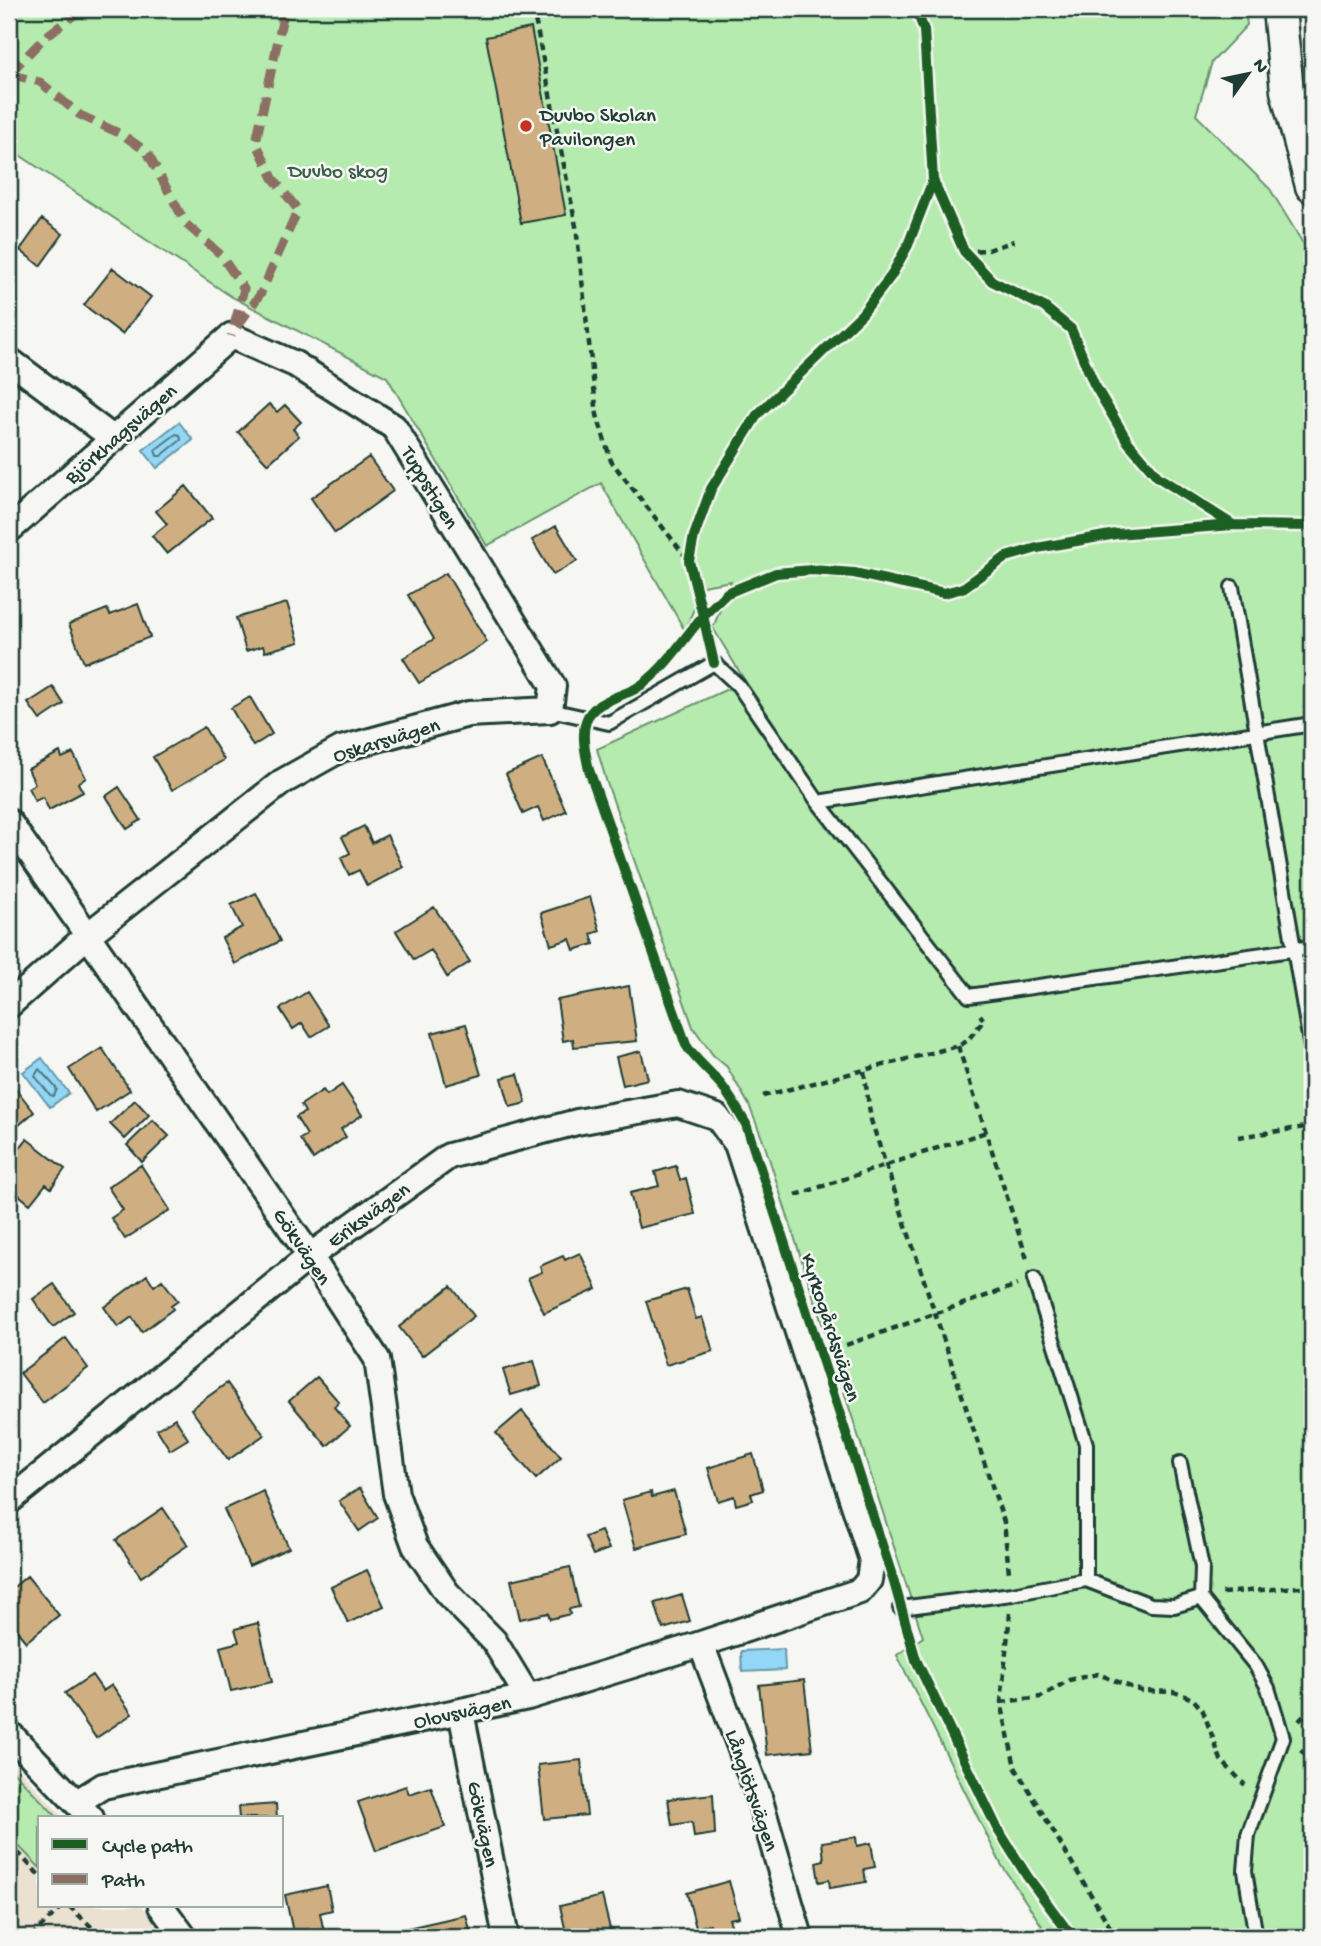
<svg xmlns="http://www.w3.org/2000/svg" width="1321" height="1946" font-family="'Gochi Hand',sans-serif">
<rect width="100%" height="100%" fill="#f6f6f2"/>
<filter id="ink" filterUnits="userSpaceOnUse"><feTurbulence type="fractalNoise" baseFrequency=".0143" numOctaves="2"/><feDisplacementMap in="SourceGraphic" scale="14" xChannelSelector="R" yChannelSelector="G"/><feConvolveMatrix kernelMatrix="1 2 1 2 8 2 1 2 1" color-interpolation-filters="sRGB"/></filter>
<g filter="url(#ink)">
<path fill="#eae1d0" d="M 9,1758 L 64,1818 L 40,1818 L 40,1906 L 142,1906 L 157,1923 L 163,1937 L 9,1937 Z"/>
<path fill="#b5ebae" stroke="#6a9471" stroke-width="2" d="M 9,9 L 1245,9 L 1247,25 L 1212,62 L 1196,115 L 1270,189 L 1312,258 L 1312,1937 L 1029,1937 L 1042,1926 L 1001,1864 L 897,1655 L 923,1637 L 765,1146 L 749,1105 L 727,1067 L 713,1055 L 693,1027 L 607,783 L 597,749 L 745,681 L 713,628 L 731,581 L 703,586 L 685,631 L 601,483 L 487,546 L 387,377 L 232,297 L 9,148 Z
M 9,1767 L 58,1818 L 40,1818 L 40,1868 L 9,1836 Z"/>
<path fill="#94d6f6" stroke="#6599a8" stroke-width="2" d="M 179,422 L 193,440 L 157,468 L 143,450 Z
M 42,1058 L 69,1093 L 50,1107 L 23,1072 Z
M 784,1649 L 785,1670 L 742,1672 L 741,1651 Z"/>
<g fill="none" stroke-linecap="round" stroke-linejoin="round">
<path stroke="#4e7a82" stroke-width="2" d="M 176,434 L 180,435 L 181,440 L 161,456 L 157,456 L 155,450 Z
M 39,1069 L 57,1089 L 54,1096 L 50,1095 L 35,1076 Z"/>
</g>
<path fill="#cfaf82" stroke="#1f3d34" stroke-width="2" d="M 531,28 L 566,215 L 521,223 L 486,37 Z
M 42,219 L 63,234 L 40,266 L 20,250 Z
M 113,268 L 151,297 L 122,334 L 84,305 Z
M 269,404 L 277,412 L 285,405 L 301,422 L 293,429 L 299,436 L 268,464 L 238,432 Z
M 369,457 L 393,491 L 335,533 L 311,498 Z
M 186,486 L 212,518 L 167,554 L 152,536 L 167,524 L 156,511 Z
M 556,526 L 577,561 L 553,575 L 532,540 Z
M 446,573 L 487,642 L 419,683 L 403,658 L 434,639 L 408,595 Z
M 287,603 L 299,642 L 265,652 L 263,646 L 246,651 L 236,618 Z
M 138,604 L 150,637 L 84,663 L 69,624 L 107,609 L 110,615 Z
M 53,687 L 64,704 L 40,720 L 28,703 Z
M 250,697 L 272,734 L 253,746 L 231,708 Z
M 204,727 L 224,760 L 172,790 L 153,757 Z
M 60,752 L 62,758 L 73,753 L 86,778 L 78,783 L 83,792 L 49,810 L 43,797 L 35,801 L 28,788 L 35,784 L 28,769 Z
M 542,758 L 566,811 L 544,821 L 538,807 L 523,814 L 506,774 Z
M 119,787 L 141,820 L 127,829 L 106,796 Z
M 364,826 L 372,843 L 387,835 L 403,867 L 367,886 L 359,870 L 349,875 L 341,858 L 350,853 L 342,837 Z
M 256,893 L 280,941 L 235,964 L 222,938 L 242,927 L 231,905 Z
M 590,897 L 600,931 L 591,934 L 594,944 L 574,950 L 570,939 L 551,945 L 541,913 Z
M 434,907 L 470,962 L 447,977 L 431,950 L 414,960 L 396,931 Z
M 629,986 L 637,1041 L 574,1047 L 573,1039 L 563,1041 L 557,1000 Z
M 307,992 L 329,1026 L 311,1037 L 302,1023 L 293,1029 L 280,1009 Z
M 466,1024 L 481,1075 L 446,1085 L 432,1033 Z
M 102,1048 L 130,1090 L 96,1112 L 69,1069 Z
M 641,1051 L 648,1079 L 623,1085 L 616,1057 Z
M 518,1074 L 526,1103 L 510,1107 L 502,1078 Z
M 13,1085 L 34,1112 L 19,1125 L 9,1112 L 9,1089 Z
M 342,1085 L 362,1115 L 341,1129 L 346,1137 L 313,1159 L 300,1139 L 307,1135 L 296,1117 L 305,1112 L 301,1105 L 323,1090 L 327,1095 Z
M 135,1100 L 149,1115 L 125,1139 L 110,1124 Z
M 153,1120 L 169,1136 L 142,1162 L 127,1145 Z
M 27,1139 L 65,1169 L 51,1188 L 46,1184 L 30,1204 L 9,1187 L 9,1151 L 14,1155 Z
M 141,1165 L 170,1210 L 125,1239 L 111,1218 L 123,1210 L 108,1187 Z
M 676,1166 L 680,1180 L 686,1178 L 695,1214 L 639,1228 L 630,1193 L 659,1186 L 655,1172 Z
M 580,1253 L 597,1289 L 544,1313 L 528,1278 L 542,1272 L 540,1266 L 563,1256 L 565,1260 Z
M 147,1275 L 154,1286 L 162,1280 L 178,1301 L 171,1306 L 173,1309 L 142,1332 L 132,1317 L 118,1327 L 104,1307 Z
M 54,1284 L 74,1312 L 53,1327 L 33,1299 Z
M 451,1286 L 474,1316 L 422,1356 L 399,1327 Z
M 687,1289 L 696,1319 L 702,1317 L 713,1351 L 666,1365 L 646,1301 Z
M 66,1338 L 88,1368 L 43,1403 L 20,1373 Z
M 534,1361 L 541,1386 L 511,1395 L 503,1370 Z
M 317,1377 L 339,1402 L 334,1407 L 350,1426 L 327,1446 L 289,1401 Z
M 227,1383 L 264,1435 L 228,1460 L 191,1409 Z
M 522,1411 L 561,1457 L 536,1479 L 496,1433 Z
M 175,1418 L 188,1439 L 170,1450 L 157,1429 Z
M 753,1454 L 763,1490 L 751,1494 L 753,1500 L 736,1505 L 734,1496 L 718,1501 L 708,1468 Z
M 360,1488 L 378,1518 L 359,1531 L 339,1501 Z
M 263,1491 L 289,1548 L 249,1566 L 224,1509 Z
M 674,1491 L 686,1534 L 636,1548 L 622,1500 L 651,1492 L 652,1497 Z
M 163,1508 L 188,1545 L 141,1577 L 116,1540 Z
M 601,1531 L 609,1549 L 593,1555 L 585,1537 Z
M 570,1567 L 579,1607 L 569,1609 L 570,1614 L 550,1619 L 548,1613 L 520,1619 L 511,1580 Z
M 367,1570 L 384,1606 L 348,1623 L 331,1587 Z
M 27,1576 L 59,1615 L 26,1642 L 9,1621 L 9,1591 Z
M 682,1595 L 690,1621 L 663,1629 L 655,1603 Z
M 258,1623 L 272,1682 L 231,1691 L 220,1647 L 239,1642 L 235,1629 Z
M 92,1675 L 103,1691 L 112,1685 L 132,1714 L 96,1738 L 65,1693 Z
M 804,1680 L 812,1750 L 767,1755 L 759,1685 Z
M 581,1760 L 587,1815 L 544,1819 L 538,1765 Z
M 406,1786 L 409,1794 L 431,1787 L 445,1827 L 376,1851 L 358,1802 Z
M 713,1794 L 715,1834 L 694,1837 L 692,1822 L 672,1825 L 668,1799 Z
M 276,1804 L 277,1818 L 239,1818 L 238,1807 Z
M 856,1837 L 857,1846 L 871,1843 L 875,1867 L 864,1869 L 866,1882 L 830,1888 L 829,1880 L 819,1882 L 816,1862 L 824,1860 L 822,1842 Z
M 729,1881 L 739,1917 L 729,1919 L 732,1927 L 713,1932 L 710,1924 L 696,1928 L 687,1893 Z
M 327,1886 L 332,1910 L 320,1913 L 325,1937 L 294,1937 L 285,1895 Z
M 602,1896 L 612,1937 L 567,1937 L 560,1906 Z
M 466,1915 L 472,1937 L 405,1937 L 403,1929 Z"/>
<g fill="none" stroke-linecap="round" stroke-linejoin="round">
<defs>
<path id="service" d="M 1232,587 L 1312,1054
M 550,710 L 609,723 L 714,663 L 738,685 L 818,802 L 969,996 L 1312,947
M 818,802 L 1312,724
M 1034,1279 L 1086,1444 L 1086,1580
M 1201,1598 L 1256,1666 L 1268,1688 L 1283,1738 L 1248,1835 L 1245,1871 L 1256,1937
M 900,1608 L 1012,1594 L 1086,1580 L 1151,1605 L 1174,1606 L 1201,1598 L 1202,1567 L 1180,1463"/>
<path id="minor" d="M 9,360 L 114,439
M 9,530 L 231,336 L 295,364 L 394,427 L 553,686 L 550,710 L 468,714 L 341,749 L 282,782 L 88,935 L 9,1005
M 9,822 L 310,1256 L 377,1359 L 396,1494 L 415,1546 L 447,1593 L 494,1641 L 528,1697
M 9,1501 L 310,1256 L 449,1156 L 577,1122 L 678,1104 L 717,1117 L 737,1144 L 872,1560 L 869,1580 L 860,1591 L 701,1644 L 528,1697 L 103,1786 L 77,1802
M 701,1644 L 759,1797 L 800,1937
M 461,1712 L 506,1937
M 9,1733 L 91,1818
M 161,1906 L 184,1937"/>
<path id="tertiary" d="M 1279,9 L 1287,91 L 1312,186"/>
</defs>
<use href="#service" stroke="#1f3d34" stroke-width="18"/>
<use href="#minor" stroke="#1f3d34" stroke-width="30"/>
<use href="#tertiary" stroke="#1f3d34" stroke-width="37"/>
<path stroke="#1f3d34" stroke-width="4.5" stroke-dasharray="7 5" stroke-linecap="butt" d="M 533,9 L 576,226 L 597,415 L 611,461 L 689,561
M 964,251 L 988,250 L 1014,241
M 958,1046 L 1028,1262
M 864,1071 L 871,1120 L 1004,1522 L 1009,1573
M 763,1096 L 958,1046 L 967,1041 L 984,1020 L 980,1015
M 1238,1137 L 1312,1126
M 796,1195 L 986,1132
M 846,1345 L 1017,1285
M 1222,1593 L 1312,1586
M 1010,1613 L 1001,1702 L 1015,1767 L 1116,1937
M 1001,1702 L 1041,1697 L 1069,1680 L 1098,1674 L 1141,1691 L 1174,1692 L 1193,1699 L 1203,1711 L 1221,1760 L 1245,1785
M 1299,1721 L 1312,1707
M 1300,1750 L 1312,1759
M 9,1843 L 40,1876
M 69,1906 L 102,1937
M 31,1937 L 62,1906"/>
<use href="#service" stroke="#f6f6f2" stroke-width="12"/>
<use href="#minor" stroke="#f6f6f2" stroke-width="24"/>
<use href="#tertiary" stroke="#f6f6f2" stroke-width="32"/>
<path stroke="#8d6e63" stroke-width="9" stroke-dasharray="18 9" stroke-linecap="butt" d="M 9,74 L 40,82 L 80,115 L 123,135 L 147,152 L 186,224 L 220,254 L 244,289 L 231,336
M 9,74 L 44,38 L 82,9
M 237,327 L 261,293 L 298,210 L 273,178 L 256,142 L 284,12"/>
<defs>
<path id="cycleway" d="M 916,9 L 924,30 L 933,180 L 908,245 L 891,276 L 862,314 L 757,415 L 711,489 L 694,536 L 689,561 L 703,616 C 682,640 663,673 635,689 C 620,697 592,702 586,721 C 581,736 586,756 589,770 L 686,1045 C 694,1058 704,1066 715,1078 C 728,1091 736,1108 746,1124 L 894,1582 L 916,1660 L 997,1828 L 1027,1876 L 1072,1937
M 933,180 L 964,251 L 992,281 L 1044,307 L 1071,329 L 1094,384 L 1128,442 L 1158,477 L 1233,525
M 714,663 L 703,616 L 727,593 L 776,573 L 812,570 L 854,573 L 944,593 L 963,588 L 1006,557 L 1037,548 L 1116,534 L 1233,525 L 1312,526"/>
</defs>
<use href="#cycleway" stroke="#f6f6f2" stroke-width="15"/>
<use href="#cycleway" stroke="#1b5e20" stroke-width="10"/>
</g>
</g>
<circle fill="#c8321e" stroke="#f6f6f2" stroke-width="2.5" cx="526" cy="126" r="7"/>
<g text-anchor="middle" stroke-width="5" stroke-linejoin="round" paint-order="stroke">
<g font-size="21" fill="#1f3d34" stroke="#f6f6f2" text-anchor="start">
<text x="540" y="121">Duvbo Skolan<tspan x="540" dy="24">Pavilongen</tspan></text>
</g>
<g font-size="21" fill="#3d604c" stroke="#f6f6f2">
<text x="338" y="177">Duvbo skog</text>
</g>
<g font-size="21" fill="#1f3d34" stroke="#f6f6f2">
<text transform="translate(120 433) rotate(-41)" y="7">Björkhagsvägen</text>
<text transform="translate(431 487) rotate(59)" y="7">Tuppstigen</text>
<text transform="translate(386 739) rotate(-17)" y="7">Oskarsvägen</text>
<text transform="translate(368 1214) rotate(-36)" y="7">Eriksvägen</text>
<text transform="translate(303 1246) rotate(56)" y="7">Gökvägen</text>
<text transform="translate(832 1327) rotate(72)" y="7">Kyrkogårdsvägen</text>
<text transform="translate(462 1711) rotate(-12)" y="7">Olovsvägen</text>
<text transform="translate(753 1790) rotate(71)" y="7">Långlötsvägen</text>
<text transform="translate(484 1824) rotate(78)" y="7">Gökvägen</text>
</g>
</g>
<rect width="1321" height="1946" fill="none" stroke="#f6f6f2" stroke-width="35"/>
<rect x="18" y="18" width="1286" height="1911" fill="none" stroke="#1f3d34" stroke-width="2.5" filter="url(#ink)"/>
<rect x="38" y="1816" width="245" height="91" fill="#f6f6f2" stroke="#a0aca6" stroke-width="2"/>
<rect x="52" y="1839" width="35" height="10" fill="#1b5e20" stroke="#a0aca6" stroke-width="2"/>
<text x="102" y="1852" font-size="21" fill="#1f3d34">Cycle path</text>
<rect x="52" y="1874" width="35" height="10" fill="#8d6e63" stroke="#a0aca6" stroke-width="2"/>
<text x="102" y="1886" font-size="21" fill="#1f3d34">Path</text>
<g transform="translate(1248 74) rotate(57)" stroke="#f6f6f2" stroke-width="5" paint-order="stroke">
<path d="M0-5L12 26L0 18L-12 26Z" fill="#1f3d34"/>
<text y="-10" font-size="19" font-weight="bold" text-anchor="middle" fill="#1f3d34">N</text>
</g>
</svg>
